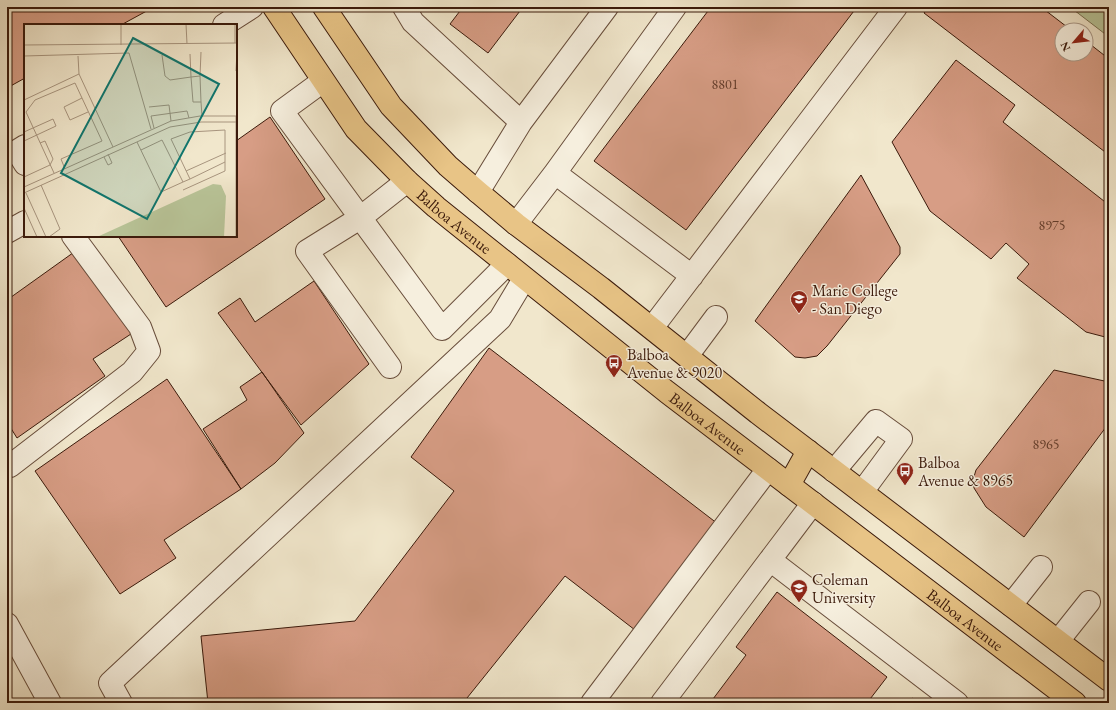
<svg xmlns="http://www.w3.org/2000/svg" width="1116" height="710" font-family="'EB Garamond',serif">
<rect width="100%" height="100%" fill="#f1e7cc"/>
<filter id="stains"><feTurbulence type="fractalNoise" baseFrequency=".005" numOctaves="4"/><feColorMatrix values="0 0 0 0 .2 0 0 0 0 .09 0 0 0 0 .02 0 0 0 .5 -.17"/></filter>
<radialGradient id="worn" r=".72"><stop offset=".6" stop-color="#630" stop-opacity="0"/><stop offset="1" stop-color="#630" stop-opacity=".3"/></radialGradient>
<path fill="#b9c599" stroke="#7a7052" d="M 1070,7 L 1109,7 L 1109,37 Z"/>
<path fill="#d79d85" stroke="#3b1a0b" d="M 7,7 L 154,7 L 121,25 L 25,25 L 25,78 L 7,88 Z
M 463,7 L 523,7 L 488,53 L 450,24 Z
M 711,7 L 857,7 L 686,230 L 594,161 Z
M 928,7 L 1041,7 L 1071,30 L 1062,30 L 1062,54 L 1086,54 L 1086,41 L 1109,59 L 1109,155 L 924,13 Z
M 956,60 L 1015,105 L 1003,122 L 1109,205 L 1109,338 L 1086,332 L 1017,278 L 1029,264 L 1006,243 L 991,259 L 930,211 L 892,142 Z
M 270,117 L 325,199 L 166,307 L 118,236 L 236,236 L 236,141 Z
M 861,175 L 900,247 L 900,254 L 827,346 L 817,356 L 805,358 L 795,357 L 755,321 Z
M 77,250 L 134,332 L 93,359 L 105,376 L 17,438 L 7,422 L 7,300 Z
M 314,281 L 369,364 L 301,425 L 218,313 L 240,298 L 255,322 Z
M 489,348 L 718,524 L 635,630 L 565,576 L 463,703 L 208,703 L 201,636 L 355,621 L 454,491 L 411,457 Z
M 1054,370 L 1109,382 L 1109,423 L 1024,537 L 986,507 L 974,488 L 973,480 L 976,470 Z
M 262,372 L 304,433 L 275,463 L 241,489 L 203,429 L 247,400 L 240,387 Z
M 167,379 L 241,489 L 164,540 L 176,558 L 120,594 L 35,471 Z
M 777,592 L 887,677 L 867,703 L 710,703 L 746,655 L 736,647 Z
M 912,698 L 919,703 L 909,703 Z"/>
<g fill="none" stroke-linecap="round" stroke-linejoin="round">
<defs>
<path id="minor" d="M 404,7 L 413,22 L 521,122 L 607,7
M 675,7 L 555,173 L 692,276
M 224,25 L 252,7
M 323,81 L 282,111 L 442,329 L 507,264
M 25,146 L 17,151 L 25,164
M 478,192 L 521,122
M 516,224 L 555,173
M 7,232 L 25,222
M 652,328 L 896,7
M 687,356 L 716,317
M 390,367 L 307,251 L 360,218 L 407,181
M 10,466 L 132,372 L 149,351 L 140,327 L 73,236
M 834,471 L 876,421 L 901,439 L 862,492
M 770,560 L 813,503
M 1011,605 L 1041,567
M 7,624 L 50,703
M 1058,641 L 1089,602
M 121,703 L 110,683 L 500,319 L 524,279
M 592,703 L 768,469
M 662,703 L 770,560 L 957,703"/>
<g id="major">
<path id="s1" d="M 274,7 L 356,129 L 407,181 L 436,207 L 667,392 L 1075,703"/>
<path d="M 324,7 L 391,106 L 448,166 L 478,192 L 516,224 L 601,288 L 758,413 L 1109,680"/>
<path d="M 789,485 L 808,451"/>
</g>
</defs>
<use href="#minor" stroke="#684d3b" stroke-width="24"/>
<use href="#major" stroke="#3b1a0b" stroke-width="24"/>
<use href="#minor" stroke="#f6efde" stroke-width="22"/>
<use href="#major" stroke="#e8c486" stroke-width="22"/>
</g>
<defs>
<symbol id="school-pin" viewBox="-11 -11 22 30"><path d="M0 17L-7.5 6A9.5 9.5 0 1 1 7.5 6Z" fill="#8f2418" stroke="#f6efde"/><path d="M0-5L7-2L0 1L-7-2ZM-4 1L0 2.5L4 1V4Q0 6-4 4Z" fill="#fff"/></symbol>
<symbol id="bus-pin" viewBox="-11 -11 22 30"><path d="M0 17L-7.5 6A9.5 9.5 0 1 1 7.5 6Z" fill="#8f2418" stroke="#f6efde"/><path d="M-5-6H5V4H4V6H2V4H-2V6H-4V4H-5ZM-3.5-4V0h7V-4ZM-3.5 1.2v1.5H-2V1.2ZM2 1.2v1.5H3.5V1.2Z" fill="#fff"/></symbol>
<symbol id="university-pin" viewBox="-11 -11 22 30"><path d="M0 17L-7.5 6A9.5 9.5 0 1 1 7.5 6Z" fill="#8f2418" stroke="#f6efde"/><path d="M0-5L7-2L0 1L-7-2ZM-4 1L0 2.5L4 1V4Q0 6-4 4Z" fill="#fff"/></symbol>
</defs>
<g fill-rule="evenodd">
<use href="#school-pin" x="789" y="289" width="20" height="27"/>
<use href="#bus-pin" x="604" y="353" width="20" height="27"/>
<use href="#bus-pin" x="895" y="461" width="20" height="27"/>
<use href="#university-pin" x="789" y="578" width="20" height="27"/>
</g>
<g text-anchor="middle" stroke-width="3" stroke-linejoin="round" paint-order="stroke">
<g font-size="14" fill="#623b2a">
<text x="725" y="89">8801</text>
<text x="1052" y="230">8975</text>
<text x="1046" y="449">8965</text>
</g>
<g font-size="16" fill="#3b1a0b" stroke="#f6efde">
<text dy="6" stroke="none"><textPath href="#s1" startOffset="282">Balboa Avenue</textPath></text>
<text dy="6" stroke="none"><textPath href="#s1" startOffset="606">Balboa Avenue</textPath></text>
<text dy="6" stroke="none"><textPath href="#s1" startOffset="930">Balboa Avenue</textPath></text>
</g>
<g font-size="16" fill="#3b1a0b" stroke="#f6efde" text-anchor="start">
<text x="812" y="296">Maric College<tspan x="812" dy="18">- San Diego</tspan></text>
<text x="627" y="360">Balboa<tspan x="627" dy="18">Avenue &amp; 9020</tspan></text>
<text x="918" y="468">Balboa<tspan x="918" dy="18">Avenue &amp; 8965</tspan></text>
<text x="812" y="585">Coleman<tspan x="812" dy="18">University</tspan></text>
</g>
</g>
<g transform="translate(24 24)">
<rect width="213" height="213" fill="#f1e7cc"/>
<path d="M 189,160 L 197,161 L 202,172 L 200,213 L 73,213 Z" fill="#b9c599"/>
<path fill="none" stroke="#a8957f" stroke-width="1" d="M 97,0 L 97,21M 162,0 L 163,20M 211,19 L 211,0M 0,21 L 213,19M 138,31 L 141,52 L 146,56 L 167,53 L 166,30M 0,32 L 105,29 L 127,105M 54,32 L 55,50 L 89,123M 212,47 L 213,26M 176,52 L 177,28M 58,74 L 40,83 L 46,96 L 64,88M 0,76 L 55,50M 177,78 L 176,52 L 167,53 L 169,78 L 177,78 L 178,92M 125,83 L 145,81 L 147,97M 212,92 L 212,213M 213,92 L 213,47M 130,104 L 127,92 L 163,87 L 165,94M 0,108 L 29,95 L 32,102 L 0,117M 113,118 L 137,168 L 159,158M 117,126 L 138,116 L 159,158 L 166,155 L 201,138 L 201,106 L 166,108 L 147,115 L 166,155M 80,133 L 84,141 L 88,139 L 84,130M 162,147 L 202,129M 30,149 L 2,88 L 11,76 L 51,59 L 78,117 L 37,135 L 41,145M 0,153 L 26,141 L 29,135 L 21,117 L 16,119M 17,161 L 36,205 L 25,213M 0,163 L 147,97 L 176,92 L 213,92M 159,166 L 201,147 L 201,138M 0,169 L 146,103 L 177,98 L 213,98M 2,169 L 22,213M 0,184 L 13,213"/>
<path fill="#0f766e" fill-opacity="0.15" stroke="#0f766e" stroke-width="2" d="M 109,14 L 195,60 L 123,195 L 37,149 Z"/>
<rect width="213" height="213" fill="none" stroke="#3b1a0b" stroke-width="2"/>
</g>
<rect width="1116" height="710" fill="none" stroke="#f1e7cc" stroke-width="24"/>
<rect x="8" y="8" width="1100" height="694" fill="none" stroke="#3b1a0b" stroke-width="2"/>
<rect x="12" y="12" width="1092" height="686" fill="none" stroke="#3b1a0b"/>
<g transform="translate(1074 42) rotate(242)"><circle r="19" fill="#f6efde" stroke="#ab9a8a"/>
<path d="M0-3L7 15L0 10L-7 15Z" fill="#8f2418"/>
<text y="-6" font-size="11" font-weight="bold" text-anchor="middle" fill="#3b1a0b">N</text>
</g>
<rect width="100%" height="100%" filter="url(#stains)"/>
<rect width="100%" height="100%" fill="url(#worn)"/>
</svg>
